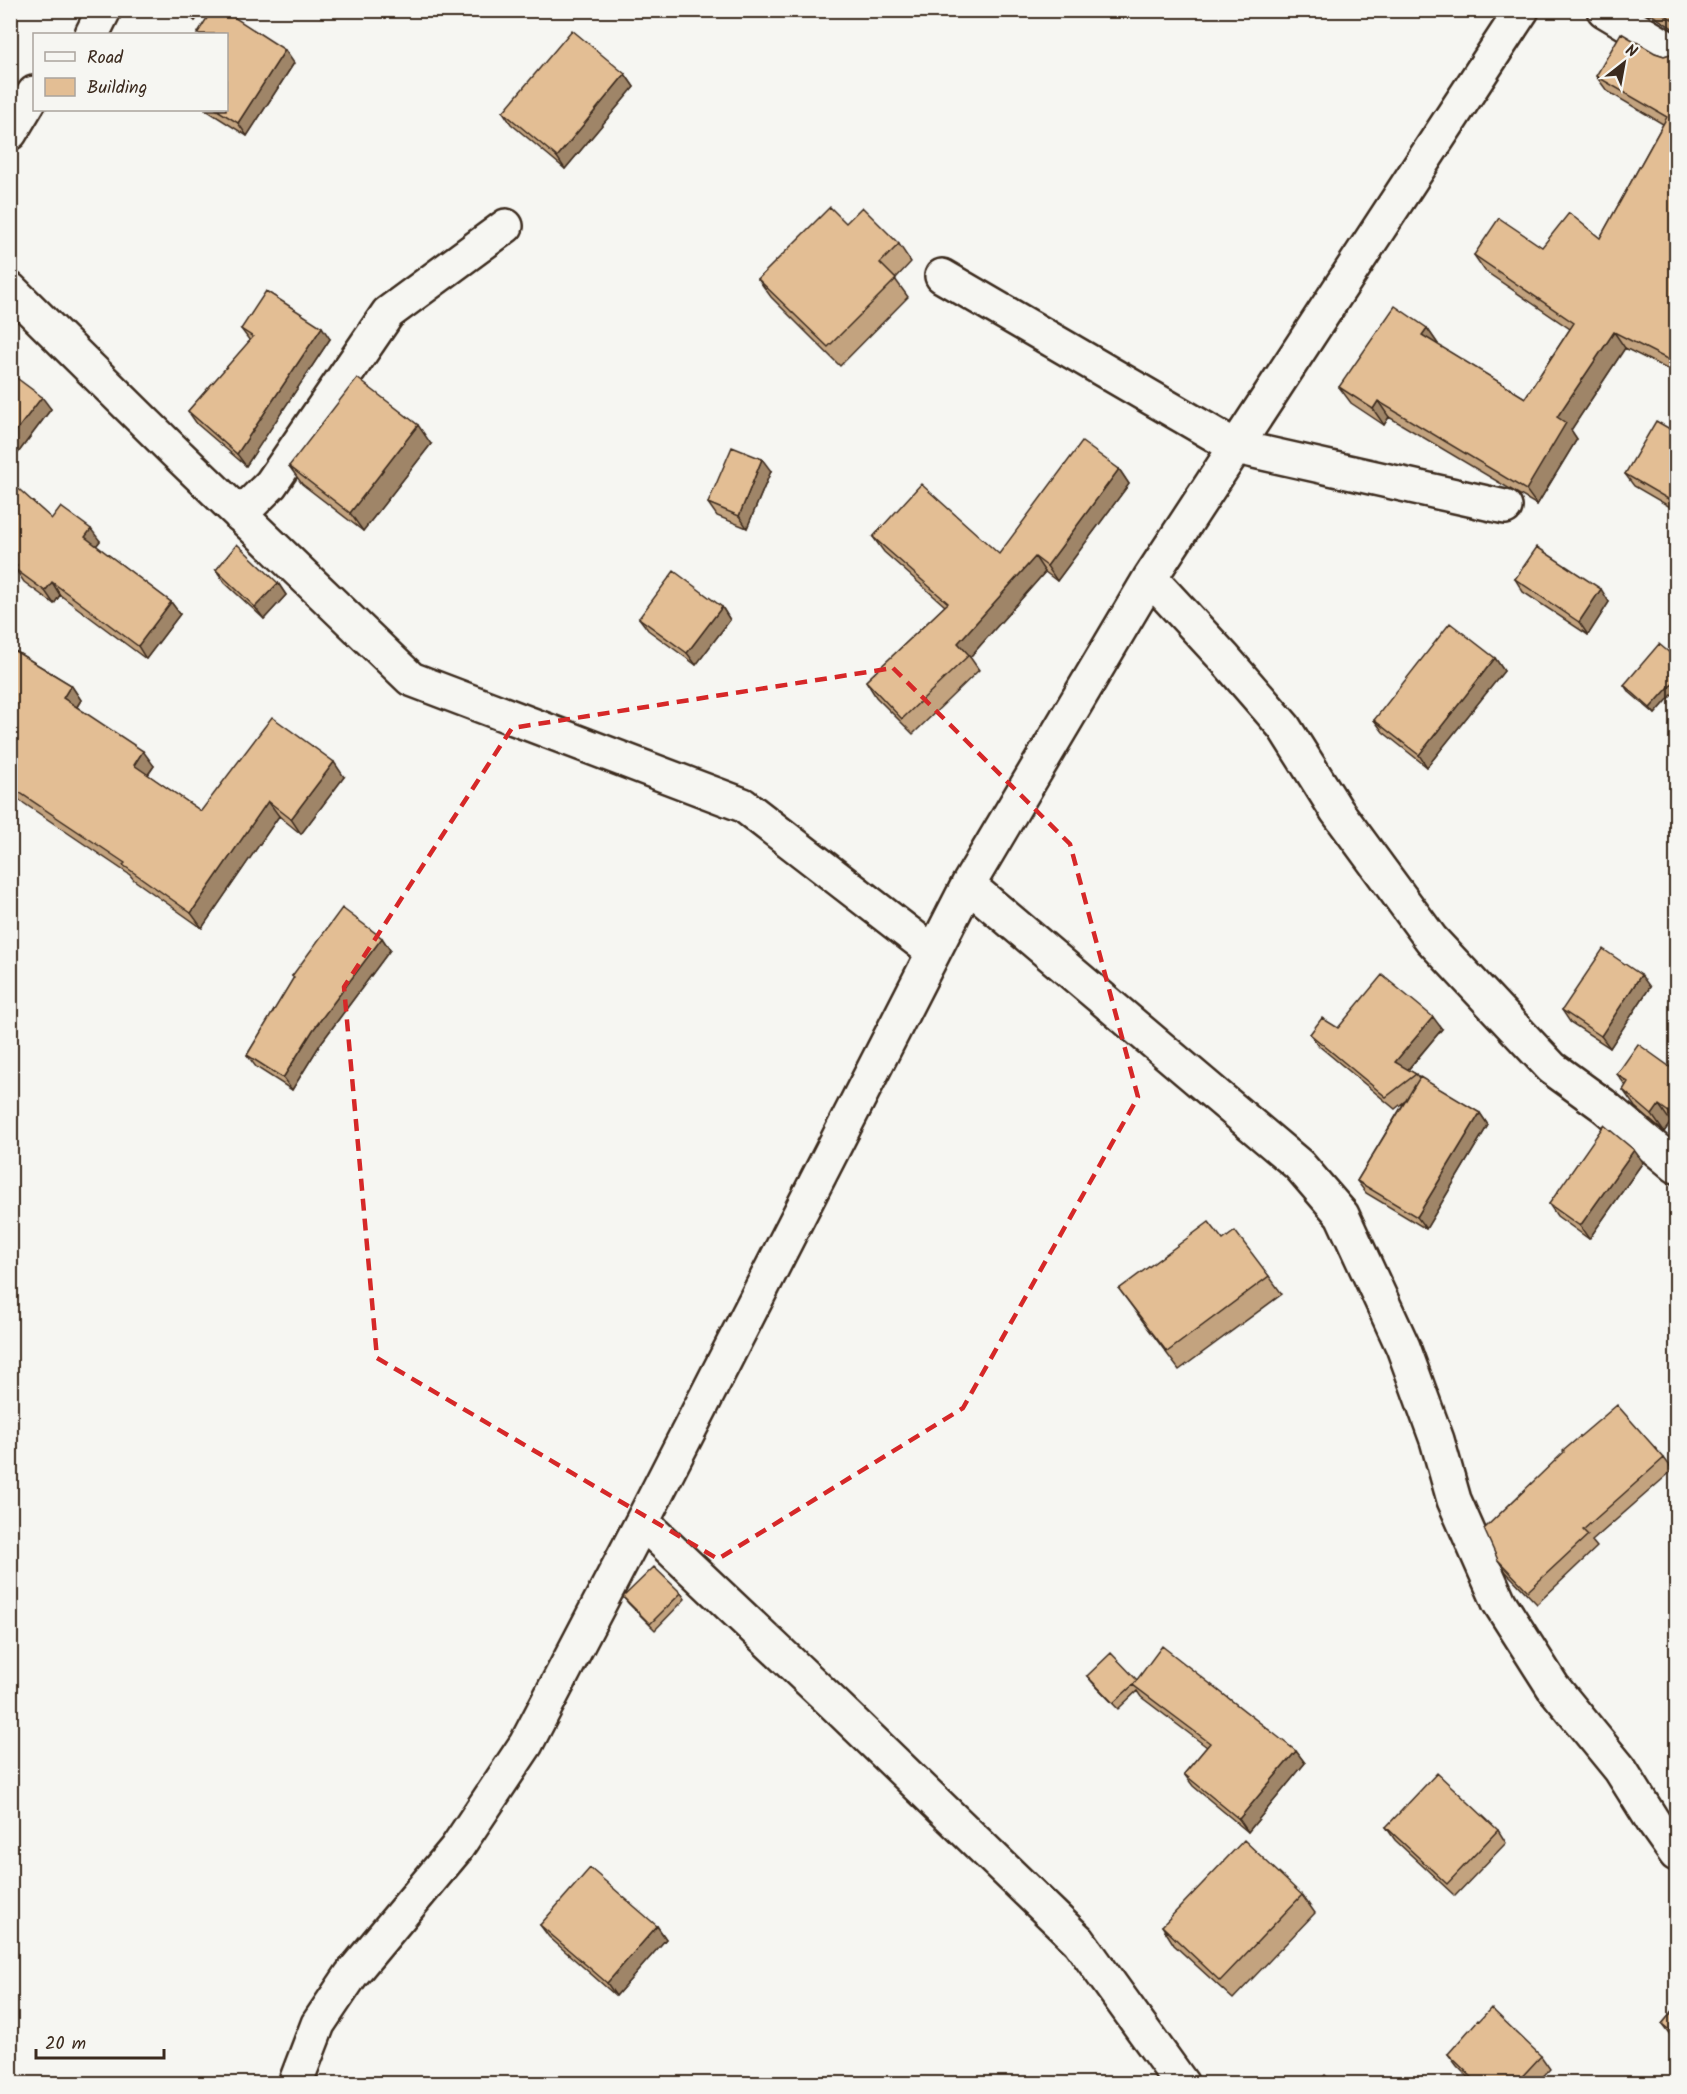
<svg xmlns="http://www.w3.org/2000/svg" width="1687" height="2094" font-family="Kalam,sans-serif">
<rect width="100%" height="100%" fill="#f6f6f2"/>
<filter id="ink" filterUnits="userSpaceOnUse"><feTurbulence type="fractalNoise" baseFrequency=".0167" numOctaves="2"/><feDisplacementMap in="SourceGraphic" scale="12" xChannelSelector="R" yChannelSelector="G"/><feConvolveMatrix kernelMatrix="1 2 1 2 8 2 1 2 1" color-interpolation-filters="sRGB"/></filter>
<g filter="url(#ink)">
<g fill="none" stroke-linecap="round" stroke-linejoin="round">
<defs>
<path id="minor" d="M 1604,10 L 1676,53
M 92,34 L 104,10
M 10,133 L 34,93
M 942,276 L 1236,447 L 1505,507
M 10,289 L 175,452 L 411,679 L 743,805 L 933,952
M 240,515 L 271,484 L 388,313 L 506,226
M 1150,578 L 1225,659 L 1284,727 L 1337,811 L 1431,939 L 1552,1068 L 1603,1105 L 1676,1166
M 968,885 L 1299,1165 L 1342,1215 L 1403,1347 L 1437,1440 L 1454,1500 L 1499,1602 L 1553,1687 L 1620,1769 L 1654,1823 L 1676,1854
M 642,1522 L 833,1703 L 1079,1941 L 1182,2084
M 295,2084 L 318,2024 L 351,1975 L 456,1849 L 526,1744 L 642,1522 L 968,885 L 1150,578 L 1522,10"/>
</defs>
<use href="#minor" stroke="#3b2a1e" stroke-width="38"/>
<use href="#minor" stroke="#f6f6f2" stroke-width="33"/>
</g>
<path fill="#c3a37f" stroke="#3b2a1e" stroke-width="1.5" d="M 181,10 L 203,10 L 195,21 Z
M 1644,10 L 1677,10 L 1677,31 Z
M 1677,51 L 1677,374 L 1625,348 L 1571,430 L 1577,439 L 1537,505 L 1389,417 L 1384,425 L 1351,403 L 1339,387 L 1427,328 L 1438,344 L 1437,345 L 1525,398 L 1570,329 L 1485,271 L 1474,255 L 1542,247 L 1600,238 L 1663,124 L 1607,91 L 1596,76 L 1655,53 L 1664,56 L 1674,53 Z
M 294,63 L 247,136 L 206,110 L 226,110 Z
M 625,74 L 634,87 L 565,169 L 511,124 L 503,112 Z
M 846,223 L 899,244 L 911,262 L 895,279 L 908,297 L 840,366 L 771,297 L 758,279 Z
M 241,329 L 330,339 L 246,466 L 197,424 L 188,411 L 250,341 Z
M 10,373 L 51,409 L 18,453 L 10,448 Z
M 1677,433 L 1677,511 L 1634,486 L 1625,474 Z
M 431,444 L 363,531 L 302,484 L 289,466 Z
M 1119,469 L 1129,484 L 1057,581 L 1045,572 L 970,657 L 979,670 L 913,734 L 876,697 L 866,681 L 945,606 L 884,552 L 873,537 L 999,554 Z
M 771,471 L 747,528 L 717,516 L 708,503 Z
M 10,483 L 52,519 L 100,541 L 96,546 L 171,602 L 180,614 L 146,659 L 60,595 L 54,604 L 24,582 L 16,570 L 10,566 Z
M 216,570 L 278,583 L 286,595 L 264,619 L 225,583 Z
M 1515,579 L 1609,602 L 1588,635 L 1523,592 Z
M 722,607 L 730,620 L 696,665 L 648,630 L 639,618 Z
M 10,648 L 71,685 L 81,700 L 77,707 L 154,766 L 148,775 L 201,811 L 344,777 L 301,834 L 279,816 L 202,928 L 134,880 L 130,875 L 19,800 L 10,815 Z
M 1495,658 L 1504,671 L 1427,767 L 1383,732 L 1374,720 Z
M 1677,659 L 1677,689 L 1655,714 L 1628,691 L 1624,685 Z
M 382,938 L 390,950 L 321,1043 L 292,1090 L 256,1067 L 247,1055 L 294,978 L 292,976 Z
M 1650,987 L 1610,1048 L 1570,1022 L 1562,1010 Z
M 1338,1028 L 1442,1029 L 1408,1070 L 1416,1074 L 1419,1078 L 1480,1113 L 1488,1125 L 1426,1229 L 1366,1193 L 1357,1181 L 1405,1101 L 1395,1109 L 1319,1046 L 1310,1034 Z
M 1677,1072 L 1677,1126 L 1671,1122 L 1664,1132 L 1635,1107 L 1623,1090 L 1626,1086 L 1617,1074 Z
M 1643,1162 L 1589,1239 L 1557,1216 L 1549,1204 Z
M 1223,1240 L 1269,1276 L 1282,1294 L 1179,1370 L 1119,1289 Z
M 1664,1458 L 1673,1470 L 1592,1541 L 1597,1547 L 1537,1604 L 1506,1572 L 1498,1560 Z
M 681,1593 L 685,1599 L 655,1630 L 628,1603 L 623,1597 Z
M 1087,1676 L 1137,1680 L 1296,1751 L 1305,1763 L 1248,1832 L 1193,1786 L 1184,1774 L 1207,1747 L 1141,1697 L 1137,1691 L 1118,1709 L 1092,1682 Z
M 1386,1827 L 1498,1830 L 1506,1843 L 1455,1896 L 1395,1840 Z
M 1302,1895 L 1315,1913 L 1233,1999 L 1174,1945 L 1162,1926 Z
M 540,1925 L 657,1926 L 666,1939 L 616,1996 L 549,1937 Z
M 1677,2006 L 1677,2041 L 1671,2036 L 1662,2024 Z
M 1448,2054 L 1541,2056 L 1550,2069 L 1536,2084 L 1475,2084 L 1457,2066 Z"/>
<path fill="#9f8568" stroke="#3b2a1e" stroke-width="1.5" d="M 188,10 L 203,10 L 195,21 Z
M 285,50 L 294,63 L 247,136 L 238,123 Z
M 625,74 L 634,87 L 565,169 L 557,157 Z
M 322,327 L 330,339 L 246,466 L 237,454 Z
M 1427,328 L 1438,344 L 1433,351 L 1422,335 Z
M 1614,332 L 1625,348 L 1571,430 L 1577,439 L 1537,505 L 1526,490 L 1557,417 Z
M 42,397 L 51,409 L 18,453 L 10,443 L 10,439 Z
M 1378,401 L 1389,417 L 1384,425 L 1373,409 Z
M 418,425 L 431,444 L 363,531 L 350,513 Z
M 762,459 L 771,471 L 747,528 L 739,516 Z
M 1119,469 L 1129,484 L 1057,581 L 1047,566 Z
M 91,529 L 100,541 L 93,550 L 85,537 Z
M 1035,557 L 1045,572 L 970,657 L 958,643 Z
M 52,582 L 60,595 L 54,604 L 45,591 Z
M 278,583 L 286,595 L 264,619 L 255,607 Z
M 1601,589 L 1609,602 L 1588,635 L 1579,622 Z
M 171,602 L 180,614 L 146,659 L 138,646 Z
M 722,607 L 730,620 L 696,665 L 687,653 Z
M 1495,658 L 1504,671 L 1427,767 L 1419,755 Z
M 1677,678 L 1677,689 L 1655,714 L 1650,708 Z
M 71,685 L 81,700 L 73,713 L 63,698 Z
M 143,751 L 154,766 L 144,780 L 134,765 Z
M 334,762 L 344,777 L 301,834 L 291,819 Z
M 10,787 L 19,800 L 10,815 Z
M 268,801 L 279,816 L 202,928 L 191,913 Z
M 382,938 L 390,950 L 321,1043 L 292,1090 L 283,1078 L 313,1030 Z
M 1641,975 L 1650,987 L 1610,1048 L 1601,1036 Z
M 1433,1017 L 1442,1029 L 1404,1074 L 1395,1062 Z
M 1659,1105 L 1671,1122 L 1664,1132 L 1652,1115 Z
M 1480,1113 L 1488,1125 L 1426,1229 L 1417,1217 Z
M 1634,1150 L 1643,1162 L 1589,1239 L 1580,1226 Z
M 1296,1751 L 1305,1763 L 1248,1832 L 1239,1819 Z
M 657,1926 L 666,1939 L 616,1996 L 607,1983 Z"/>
<path fill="#e3be94" stroke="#3b2a1e" stroke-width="1.5" d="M 212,10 L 223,10 L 285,50 L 238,123 L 217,110 L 226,110 L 226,34 L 197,34 Z
M 1658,10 L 1677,10 L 1677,23 L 1675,21 Z
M 572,30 L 625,74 L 557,157 L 503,112 Z
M 1621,33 L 1655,53 L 1664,56 L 1674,53 L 1677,51 L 1677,364 L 1614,332 L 1557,417 L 1566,423 L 1526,490 L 1378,401 L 1373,409 L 1339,387 L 1395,306 L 1427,328 L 1422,335 L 1525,398 L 1574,323 L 1474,255 L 1499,218 L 1542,247 L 1569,213 L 1600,238 L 1667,117 L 1596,76 Z
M 830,207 L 846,223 L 862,207 L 899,244 L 880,263 L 896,279 L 828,347 L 758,279 Z
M 266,291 L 322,327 L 237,454 L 188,411 L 253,337 L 241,329 Z
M 10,373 L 42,397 L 10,439 Z
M 357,378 L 418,425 L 350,513 L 289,466 Z
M 1656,421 L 1677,433 L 1677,500 L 1675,503 L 1625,474 Z
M 1082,442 L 1119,469 L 1047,566 L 1035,557 L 958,643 L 969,655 L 902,719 L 866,681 L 948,603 L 873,537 L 921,484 L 999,554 Z
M 732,447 L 762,459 L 739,516 L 708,503 Z
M 11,482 L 52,519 L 61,507 L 91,529 L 85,537 L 171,602 L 138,646 L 52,582 L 45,591 L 15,569 L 17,566 L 10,561 Z
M 237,544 L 278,583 L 255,607 L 216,570 Z
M 1537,547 L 1601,589 L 1579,622 L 1515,579 Z
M 674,571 L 722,607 L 687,653 L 639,618 Z
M 1450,623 L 1495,658 L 1419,755 L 1374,720 Z
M 1659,644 L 1677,659 L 1677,678 L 1650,708 L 1624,685 Z
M 10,648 L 71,685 L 63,698 L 143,751 L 134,765 L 201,811 L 272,717 L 334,762 L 291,819 L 268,801 L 191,913 L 123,865 L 125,863 L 10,786 Z
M 342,908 L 382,938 L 313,1030 L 283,1078 L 247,1055 L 294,977 L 292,976 Z
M 1603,949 L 1641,975 L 1601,1036 L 1562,1010 Z
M 1382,975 L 1433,1017 L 1395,1062 L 1416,1074 L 1386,1097 L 1310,1034 L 1322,1018 L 1338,1028 Z
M 1638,1044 L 1677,1072 L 1677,1118 L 1659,1105 L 1652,1115 L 1623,1090 L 1628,1082 L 1617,1074 Z
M 1420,1077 L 1480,1113 L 1417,1217 L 1357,1181 Z
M 1604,1125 L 1634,1150 L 1580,1226 L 1549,1204 Z
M 1209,1222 L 1223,1240 L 1235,1231 L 1269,1276 L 1167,1352 L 1119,1289 Z
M 1617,1405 L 1664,1458 L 1583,1530 L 1588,1535 L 1528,1591 L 1498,1560 L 1484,1529 L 1564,1452 L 1563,1451 Z
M 654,1567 L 681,1593 L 650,1624 L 623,1597 Z
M 1162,1646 L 1296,1751 L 1239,1819 L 1184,1774 L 1210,1743 L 1133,1685 Z
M 1111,1653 L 1137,1680 L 1133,1685 L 1113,1703 L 1087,1676 Z
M 1437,1773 L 1498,1830 L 1447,1884 L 1386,1827 Z
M 1244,1840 L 1302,1895 L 1220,1981 L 1162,1926 Z
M 590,1868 L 657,1926 L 607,1983 L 540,1925 Z
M 1677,2006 L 1677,2036 L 1662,2024 Z
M 1491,2008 L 1541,2056 L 1515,2084 L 1479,2084 L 1448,2054 L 1478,2020 L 1479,2021 Z
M 1325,2075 L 1334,2084 L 1316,2084 Z"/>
</g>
<path fill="none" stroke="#d62828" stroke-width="4.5" stroke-dasharray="12 8" stroke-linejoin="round" d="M 893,668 L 1070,844 L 1138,1097 L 963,1408 L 718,1559 L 377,1358 L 344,987 L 512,728 Z"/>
<rect width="1687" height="2094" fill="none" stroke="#f6f6f2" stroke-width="36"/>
<rect x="18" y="18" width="1651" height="2058" fill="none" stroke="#3b2a1e" stroke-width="2" filter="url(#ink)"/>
<rect x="33" y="33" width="195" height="78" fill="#f6f6f2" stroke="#aba49d" stroke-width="1.5"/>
<rect x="45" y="52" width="30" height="9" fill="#f6f6f2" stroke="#aba49d" stroke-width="1.5"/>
<text x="87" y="63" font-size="18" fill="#3b2a1e">Road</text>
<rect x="45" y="78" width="30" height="18" fill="#e3be94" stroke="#aba49d" stroke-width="1.5"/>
<text x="87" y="93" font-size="18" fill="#3b2a1e">Building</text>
<g transform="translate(1624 63) rotate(31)" stroke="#f6f6f2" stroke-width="4.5" paint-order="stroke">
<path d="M0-4.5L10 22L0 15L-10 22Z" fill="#3b2a1e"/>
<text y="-9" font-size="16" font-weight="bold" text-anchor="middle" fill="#3b2a1e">N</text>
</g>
<path d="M36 2049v9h128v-9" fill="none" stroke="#3b2a1e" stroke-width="3"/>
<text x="45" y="2049" font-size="18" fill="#3b2a1e" stroke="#f6f6f2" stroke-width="4.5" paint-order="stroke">20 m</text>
</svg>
